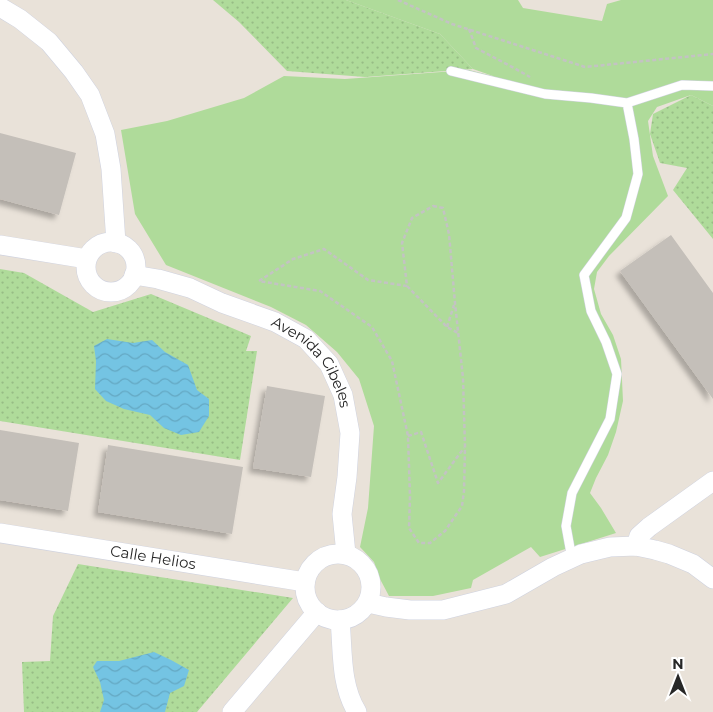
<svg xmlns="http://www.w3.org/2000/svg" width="713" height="712" font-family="Montserrat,sans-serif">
<defs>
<pattern id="grass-dots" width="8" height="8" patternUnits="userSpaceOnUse" patternTransform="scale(1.25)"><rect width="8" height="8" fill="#afdb9a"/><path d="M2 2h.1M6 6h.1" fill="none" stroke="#97bc85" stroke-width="1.8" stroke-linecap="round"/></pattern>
<pattern id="water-waves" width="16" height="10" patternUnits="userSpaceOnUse" patternTransform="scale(1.25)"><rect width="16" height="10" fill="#74c4e3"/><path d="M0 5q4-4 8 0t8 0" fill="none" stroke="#64a8c3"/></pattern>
<filter id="shadow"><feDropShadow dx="-4.5" dy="4.5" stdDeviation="2.5" flood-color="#0004"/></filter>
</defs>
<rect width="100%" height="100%" fill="#e9e2d9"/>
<path fill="url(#grass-dots)" d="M 213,0 L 346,0 L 440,34 L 473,69 L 365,77 L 287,71 L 239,22 Z
M 691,95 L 713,106 L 713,239 L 673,190 L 687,168 L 660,163 L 650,134 L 653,114 Z
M 0,269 L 24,273 L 93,312 L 151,294 L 251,336 L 246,351 L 257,351 L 240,460 L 0,421 Z
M 78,564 L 293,598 L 197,712 L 24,712 L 22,662 L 50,661 L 53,616 Z"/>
<path fill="#afdb9a" d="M 346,0 L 518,0 L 523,8 L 602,21 L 607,4 L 621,0 L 713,0 L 713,106 L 691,95 L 657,107 L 648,121 L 653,156 L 668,196 L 609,256 L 597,272 L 594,289 L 601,314 L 613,335 L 621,359 L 623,401 L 616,432 L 608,455 L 596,478 L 590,493 L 601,508 L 616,533 L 540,557 L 531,547 L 473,580 L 471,588 L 433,596 L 389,596 L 380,579 L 374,562 L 360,547 L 368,508 L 374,426 L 359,379 L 337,352 L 306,325 L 271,307 L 166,265 L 135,214 L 121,130 L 167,121 L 244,98 L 284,76 L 345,79 L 469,70 L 493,76 L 473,69 L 440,34 Z"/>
<path fill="url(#water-waves)" d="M 107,339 L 133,343 L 152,340 L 165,352 L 188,365 L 197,390 L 209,399 L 209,416 L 199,432 L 181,435 L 164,428 L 150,415 L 124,409 L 106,401 L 95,389 L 96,361 L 94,346 Z
M 154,652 L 171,660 L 189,670 L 184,686 L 170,693 L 165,712 L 100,712 L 104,700 L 100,682 L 93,667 L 97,661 L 119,661 Z"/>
<path fill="#c4bfb9" filter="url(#shadow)" d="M 0,133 L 76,153 L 59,215 L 0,199 Z
M 671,235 L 713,293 L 713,399 L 620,271 Z
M 267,386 L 325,396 L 311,477 L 253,468 Z
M 0,430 L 79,443 L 68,511 L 0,500 Z
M 108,445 L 243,467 L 232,534 L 98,512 Z"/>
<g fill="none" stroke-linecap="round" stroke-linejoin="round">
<defs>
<path id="service" d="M 451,71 L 545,94 L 591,98 L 627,103 L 634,139 L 638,174 L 626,218 L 584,275 L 591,311 L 606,342 L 617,374 L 610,419 L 572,493 L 566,526 L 572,559
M 627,103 L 682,85 L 713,86"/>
<g id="minor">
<path d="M 0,7 L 20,19 L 49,42 L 74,72 L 90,95 L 105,134 L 111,169 L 116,243"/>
<circle cx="111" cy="267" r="25"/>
<path d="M 0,245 L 87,259"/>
<path id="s1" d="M 134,275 L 158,279 L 190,288 L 222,303 L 275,322 L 306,339 L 329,364 L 343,395 L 350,433 L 347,477 L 342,514 L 346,554"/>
<path id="s2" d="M 0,533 L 305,582"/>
<path d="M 636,546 L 639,536 L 649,527 L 713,481"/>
<circle cx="338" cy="587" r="33"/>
<path d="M 368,603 L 386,607 L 410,610 L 443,610 L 506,594 L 553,567 L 581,554 L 610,547 L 636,546 L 655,550 L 669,554 L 693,564 L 713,579"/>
<path d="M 340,620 C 343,651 340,684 357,712"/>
<path d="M 232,712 L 317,612"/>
</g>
</defs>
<use href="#service" stroke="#cfd2df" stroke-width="10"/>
<use href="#minor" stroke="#cfd2df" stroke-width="20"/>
<path stroke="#c3c3c3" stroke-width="2.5" stroke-dasharray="4 2.5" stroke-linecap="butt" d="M 398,0 L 452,24 L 585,67 L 713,54
M 469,29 L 476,48 L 514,68 L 530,77
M 433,206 L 443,208 L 449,234 L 455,303 L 463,378 L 465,447 L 464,491 L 462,506 L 445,531 L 430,543 L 419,543 L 409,528 L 410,497 L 408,436 L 392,361 L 372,327 L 320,291 L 259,281 L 293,259 L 324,249 L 368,280 L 407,286 L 402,243 L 412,218 Z
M 407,286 L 447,327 L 458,333
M 447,327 L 454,305
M 408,436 L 421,432 L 438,483 L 464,448"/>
<use href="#service" stroke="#fff" stroke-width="9"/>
<use href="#minor" stroke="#fff" stroke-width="19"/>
</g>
<g text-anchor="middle" stroke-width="5" stroke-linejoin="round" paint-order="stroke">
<g font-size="15" fill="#272727" stroke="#fff">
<text dy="5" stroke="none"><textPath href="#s1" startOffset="206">Avenida Cibeles</textPath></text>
<text dy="5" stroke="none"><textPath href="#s2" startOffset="155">Calle Helios</textPath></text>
</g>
</g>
<g transform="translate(678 677)" stroke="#ffffff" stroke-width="4" paint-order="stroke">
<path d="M0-4L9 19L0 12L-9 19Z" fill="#272727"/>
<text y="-8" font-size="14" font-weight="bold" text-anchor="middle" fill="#272727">N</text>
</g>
</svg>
